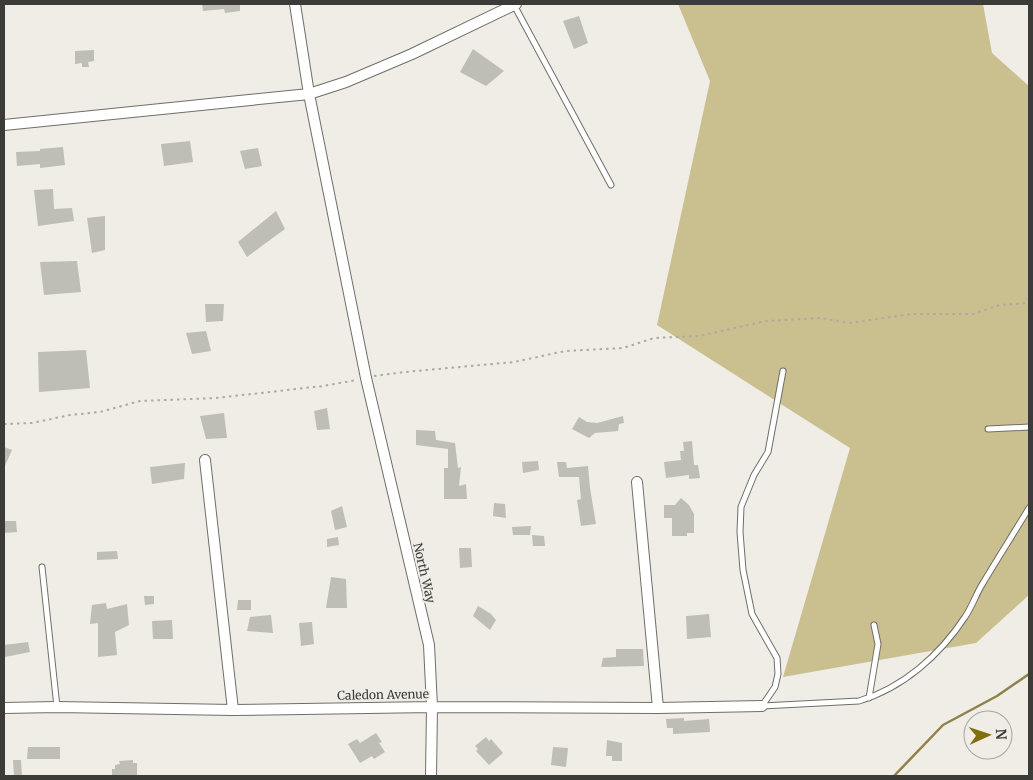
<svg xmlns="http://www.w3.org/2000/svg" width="1033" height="780" font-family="Merriweather,serif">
<rect width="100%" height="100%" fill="#efede6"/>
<path fill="#cabf8e" d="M 678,4 L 983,4 L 992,53 L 1029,86 L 1029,595 L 976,643 L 783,677 L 850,448 L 657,325 L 710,81 Z"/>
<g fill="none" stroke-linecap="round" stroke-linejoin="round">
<path stroke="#8e824b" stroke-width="2.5" d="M 894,776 L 943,725 L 997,696 L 1029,674"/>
</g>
<path fill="#bebdb6" d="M 202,4 L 240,4 L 240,11 L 225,13 L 224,9 L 203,11 Z
M 579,16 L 588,43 L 574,49 L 563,21 Z
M 473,49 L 504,71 L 486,86 L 460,72 Z
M 94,50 L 94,61 L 88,62 L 89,67 L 82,67 L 82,63 L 75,64 L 75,51 Z
M 190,141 L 193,162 L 164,166 L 161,144 Z
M 63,147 L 65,165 L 40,168 L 40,164 L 17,166 L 16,152 L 40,151 L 40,149 Z
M 258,148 L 262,166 L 245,169 L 240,151 Z
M 53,189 L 54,209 L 72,208 L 74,221 L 38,226 L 34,190 Z
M 276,211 L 285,229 L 247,257 L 238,242 Z
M 105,216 L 105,250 L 92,253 L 87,218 Z
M 77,261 L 81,292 L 44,295 L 40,262 Z
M 205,304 L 224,304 L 223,321 L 206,322 Z
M 206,331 L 211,351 L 192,354 L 186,333 Z
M 86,350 L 90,388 L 39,392 L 38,352 Z
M 327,408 L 330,429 L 317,430 L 314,411 Z
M 224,413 L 227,438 L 206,439 L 200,416 Z
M 623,416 L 624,423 L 619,424 L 618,431 L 595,433 L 589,438 L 572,429 L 579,417 L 587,422 L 597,423 Z
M 416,430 L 435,431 L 436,440 L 455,443 L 458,468 L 461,467 L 459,486 L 466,484 L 467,499 L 444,499 L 444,468 L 448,468 L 448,449 L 416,445 Z
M 692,441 L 694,465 L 698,465 L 700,478 L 689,479 L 689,475 L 666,478 L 664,462 L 681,460 L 680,451 L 684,451 L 683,442 Z
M 4,447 L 12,450 L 4,468 Z
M 538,461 L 539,470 L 523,473 L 522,462 Z
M 557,462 L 566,462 L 567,468 L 588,466 L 590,488 L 596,524 L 581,526 L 577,500 L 581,499 L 579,477 L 559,477 Z
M 185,463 L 184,479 L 152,484 L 150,467 Z
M 681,498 L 689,505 L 694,514 L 694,533 L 687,533 L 687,536 L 672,536 L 672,518 L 664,518 L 664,505 L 675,505 Z
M 494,503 L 505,504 L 506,518 L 493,516 Z
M 342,506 L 347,527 L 335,530 L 331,511 Z
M 4,521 L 16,521 L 17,532 L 4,533 Z
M 531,526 L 530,535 L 513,535 L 512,527 Z
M 532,535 L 544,536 L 545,546 L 533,546 Z
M 338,537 L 339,545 L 327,547 L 327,539 Z
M 459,548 L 471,548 L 472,567 L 460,568 Z
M 117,551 L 118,559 L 97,560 L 97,552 Z
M 331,577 L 346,579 L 347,608 L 326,608 Z
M 144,596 L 154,596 L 154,604 L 145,605 Z
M 238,600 L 251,600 L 251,610 L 237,610 Z
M 106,603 L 107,609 L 127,604 L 129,625 L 115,632 L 117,655 L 98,657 L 98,623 L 90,624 L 92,605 Z
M 478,606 L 491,614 L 496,620 L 490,630 L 473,616 Z
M 709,614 L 711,637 L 687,639 L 686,616 Z
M 271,615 L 273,633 L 247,631 L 250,617 Z
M 172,620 L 173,639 L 153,639 L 152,621 Z
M 312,622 L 314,644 L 301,646 L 299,623 Z
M 28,642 L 30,652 L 5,657 L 4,645 Z
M 616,649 L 643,649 L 644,666 L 601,667 L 603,658 L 616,657 Z
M 684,718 L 684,721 L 709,719 L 710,732 L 673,734 L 673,728 L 667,728 L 666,719 Z
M 376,733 L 382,742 L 379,743 L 385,752 L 374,759 L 372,756 L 360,763 L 348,744 L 357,739 L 360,743 Z
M 486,737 L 489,741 L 491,739 L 503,753 L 489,765 L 476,751 L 478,749 L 475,746 Z
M 607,740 L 622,743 L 622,761 L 612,761 L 612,756 L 606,756 Z
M 28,747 L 60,747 L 60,759 L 27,759 Z
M 553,747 L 568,748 L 566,767 L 551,765 Z
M 13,760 L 21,760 L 22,776 L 14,776 Z
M 133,760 L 133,763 L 137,763 L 137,776 L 112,776 L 112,769 L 115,769 L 115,765 L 120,764 L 119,761 Z"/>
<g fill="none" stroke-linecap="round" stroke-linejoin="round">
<defs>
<path id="service" d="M 514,5 L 611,185
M 988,429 L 1029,427
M 42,567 L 57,707
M 869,698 L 878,644 L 874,625
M 762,706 L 859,701 C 903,688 940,655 965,617 C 972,607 976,594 983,583 C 998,558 1014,533 1029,508
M 762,706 L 775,687 L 778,674 L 777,658 L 752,614 L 743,570 L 740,532 L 741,507 L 754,475 L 768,452 L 783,371"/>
<path id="minor" d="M 295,4 L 309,94 L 366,378 L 429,645 L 432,707 L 431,776
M 4,125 L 309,94 L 346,82 L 412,54 L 516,4
M 205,460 L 233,710
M 637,482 L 658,708
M 4,708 L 57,707 L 233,710 L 432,707 L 658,708 L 762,706"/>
</defs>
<use href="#service" stroke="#706e68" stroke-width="7"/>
<use href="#minor" stroke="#706e68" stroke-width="12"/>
<path stroke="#acaaa5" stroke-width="2" stroke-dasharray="2.5 4" stroke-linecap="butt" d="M 374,376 L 405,372 L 514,362 L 565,351 L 623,348 L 654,338 L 699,336 L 766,321 L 820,318 L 849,323 L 912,314 L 973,314 L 1000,305 L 1029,303
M 4,424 L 32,423 L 70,415 L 100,412 L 140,401 L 216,398 L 323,386 L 357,380"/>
<use href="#service" stroke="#fff" stroke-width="5"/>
<use href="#minor" stroke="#fff" stroke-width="10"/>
</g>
<g text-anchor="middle" stroke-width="4" stroke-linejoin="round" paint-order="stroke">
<g font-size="12" fill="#3b3b38" stroke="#efede6">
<text transform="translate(424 573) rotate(77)" y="4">North Way</text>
<text transform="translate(383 695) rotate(-1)" y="4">Caledon Avenue</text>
</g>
</g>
<rect width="1033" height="780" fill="none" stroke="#3b3b38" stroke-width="10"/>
<g transform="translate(988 735) rotate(87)"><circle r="24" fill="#efede6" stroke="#a7a6a0"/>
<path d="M0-4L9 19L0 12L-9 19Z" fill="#816e0c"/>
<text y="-8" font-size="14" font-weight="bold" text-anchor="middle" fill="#3b3b38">N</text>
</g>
</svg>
